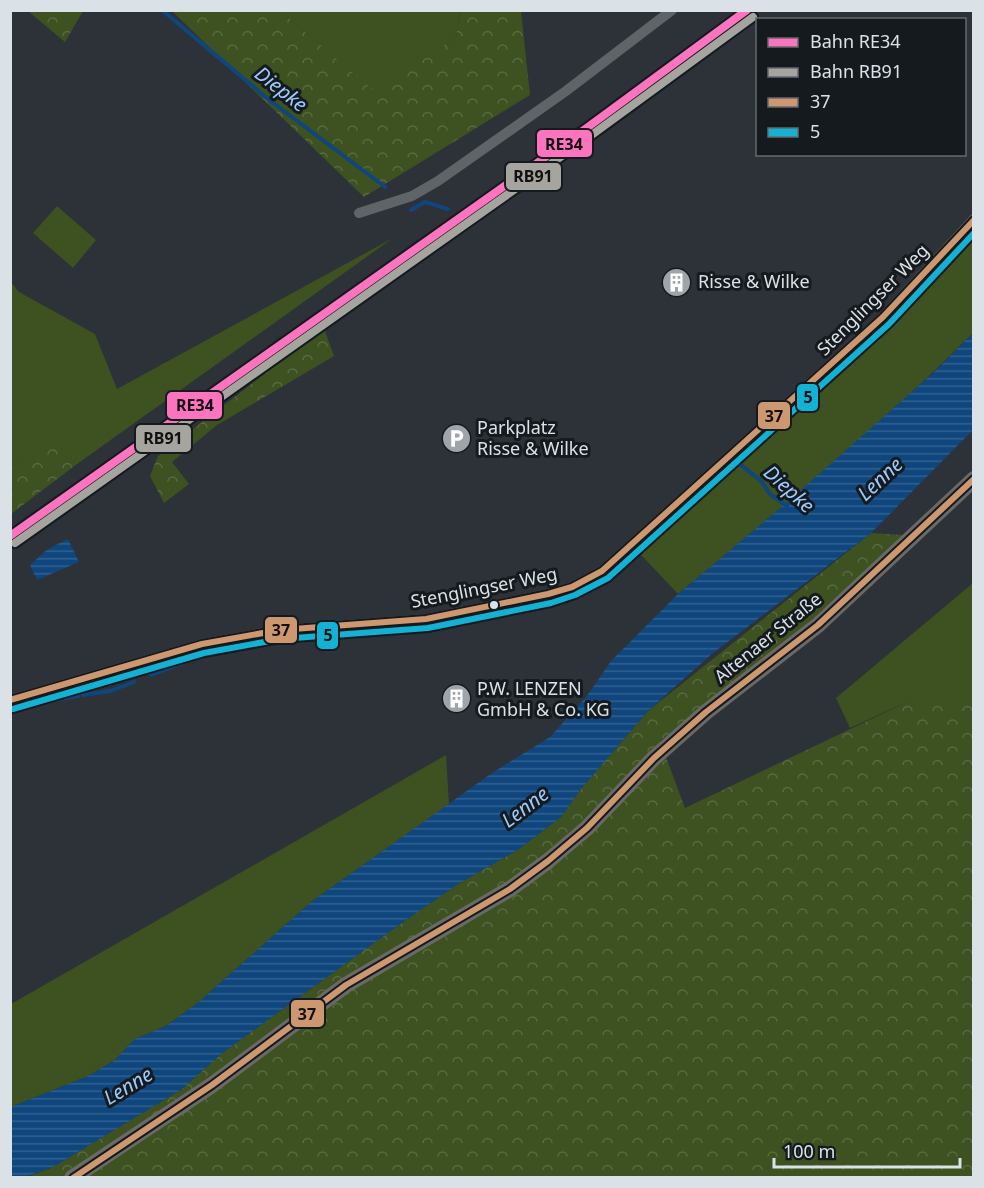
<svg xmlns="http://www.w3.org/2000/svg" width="984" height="1188" font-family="'Noto Sans',sans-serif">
<defs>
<pattern id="forest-crowns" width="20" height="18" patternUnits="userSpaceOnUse" patternTransform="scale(1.5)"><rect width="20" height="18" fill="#3d5121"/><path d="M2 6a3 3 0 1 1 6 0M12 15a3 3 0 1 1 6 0" fill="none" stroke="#586a41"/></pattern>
<pattern id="water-rules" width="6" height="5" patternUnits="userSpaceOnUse" patternTransform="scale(1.5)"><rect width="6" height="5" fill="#0f467d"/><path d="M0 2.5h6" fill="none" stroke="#31608f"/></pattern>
</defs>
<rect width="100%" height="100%" fill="#2c3237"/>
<path fill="#3d5121" d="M 281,11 L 460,11 L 456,38 L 373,91 Z
M 57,206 L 96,240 L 73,268 L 33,233 Z
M 973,236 L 973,333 C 880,426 779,510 678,594 L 628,541 L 749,455 L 906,308 Z
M 393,238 L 73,467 L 53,439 L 11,468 L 10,281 L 19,292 L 95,334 L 117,389 Z
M 973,583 L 973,702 L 907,702 L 850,728 L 836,698 Z
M 446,755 L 449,804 L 311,902 L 200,1001 L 166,1026 L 135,1039 L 115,1060 L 88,1076 L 11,1107 L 11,1004 Z"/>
<path fill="url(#forest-crowns)" d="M 28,11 L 83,11 L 65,42 Z
M 172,11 L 281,11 L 373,90 L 456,38 L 460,11 L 521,11 L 530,95 L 364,197 Z
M 324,328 L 334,356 L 217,425 L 172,462 L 189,484 L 164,503 L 150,476 L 158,456 Z
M 53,438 L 73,467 L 11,514 L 11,468 Z
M 871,533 L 904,535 L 805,626 L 660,741 L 685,808 L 907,702 L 973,702 L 973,1177 L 25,1178 L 53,1167 L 182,1089 L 221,1054 L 396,927 L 458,884 L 519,849 L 561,817 L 580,790 L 649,710 Z"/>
<path fill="url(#water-rules)" d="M 973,333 L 973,430 L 871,533 L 713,653 L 649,710 L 580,790 L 561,817 L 519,849 L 458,884 L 396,927 L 221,1054 L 182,1089 L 53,1167 L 25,1177 L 11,1177 L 11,1107 L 88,1076 L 115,1060 L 135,1039 L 166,1026 L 200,1001 L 311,902 L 492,773 L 550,737 L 587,696 L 611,661 L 678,594 L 785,504 L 932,374 Z
M 68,539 L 79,562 L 37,580 L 30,565 L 48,549 Z"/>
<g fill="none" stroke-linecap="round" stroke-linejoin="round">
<path stroke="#0f467d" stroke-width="4" d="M 162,10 L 268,99 L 385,187
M 411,210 L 425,202 L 448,209
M 741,465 L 761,481 L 770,494 L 787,506
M 151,675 L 185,662
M 83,695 L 110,691 L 134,682
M 47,701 L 78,696"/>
<path stroke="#5f6468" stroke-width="10" d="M 359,213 L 412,196 L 438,181 L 566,91 L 672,10
M 10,700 L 202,644 L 280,630 L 426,619 L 548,594 L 572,587 L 602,571 L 883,317 L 974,219"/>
<path stroke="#6b6968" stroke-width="16" d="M 72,1178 L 212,1085 L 346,985 L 510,889 L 548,861 L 587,828 L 654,758 L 706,712 L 818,625 L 974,479"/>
<defs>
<path id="bus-1" d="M 10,700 L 202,644 L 280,630 L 426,619 L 548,594 L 572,587 L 602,571 L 883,317 L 974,220
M 73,1178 L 212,1085 L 346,985 L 510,889 L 548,861 L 587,828 L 654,758 L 706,712 L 818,625 L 974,479"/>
<path id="bus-2" d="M 13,709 L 204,653 L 281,639 L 428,628 L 551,603 L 575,595 L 608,578 L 889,324 L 974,233"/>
</defs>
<use href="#bus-1" stroke="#151a1e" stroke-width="10"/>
<use href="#bus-2" stroke="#151a1e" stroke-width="10"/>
<use href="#bus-1" stroke="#cd976f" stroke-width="6"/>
<use href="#bus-2" stroke="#13b2d5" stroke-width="6"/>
<defs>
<path id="rail-1" d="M 10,536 L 588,127 L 747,10"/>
<path id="rail-2" d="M 15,543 L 593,134 L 753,17"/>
</defs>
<use href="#rail-1" stroke="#151a1e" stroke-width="12"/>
<use href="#rail-2" stroke="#151a1e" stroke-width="12"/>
<use href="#rail-1" stroke="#fc73be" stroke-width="8"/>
<use href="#rail-2" stroke="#a6a49e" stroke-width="8"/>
</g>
<defs>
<symbol id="building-disc" viewBox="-11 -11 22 22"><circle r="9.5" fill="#9da4aa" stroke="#151a1e"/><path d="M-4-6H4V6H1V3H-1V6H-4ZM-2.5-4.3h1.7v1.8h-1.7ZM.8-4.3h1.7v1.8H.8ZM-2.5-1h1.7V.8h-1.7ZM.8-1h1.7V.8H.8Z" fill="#fff"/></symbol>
<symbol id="parking-disc" viewBox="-11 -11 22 22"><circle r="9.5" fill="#9da4aa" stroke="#151a1e"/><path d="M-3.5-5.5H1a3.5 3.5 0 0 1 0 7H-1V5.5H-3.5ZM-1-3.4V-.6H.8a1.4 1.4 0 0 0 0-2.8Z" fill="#fff"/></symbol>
</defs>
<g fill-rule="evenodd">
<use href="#building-disc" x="660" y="266" width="33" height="33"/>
<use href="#parking-disc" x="440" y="422" width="33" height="33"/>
<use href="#building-disc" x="440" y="682" width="33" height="33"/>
</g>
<circle fill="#dae2e8" stroke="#151a1e" stroke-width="2" cx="494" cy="605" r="5"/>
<g text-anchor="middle" stroke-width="6" stroke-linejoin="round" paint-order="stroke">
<g font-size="18" fill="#dae2e8" stroke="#151a1e" text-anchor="start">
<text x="698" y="288">Risse &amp; Wilke</text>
<text x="477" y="434">Parkplatz<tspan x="477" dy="21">Risse &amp; Wilke</tspan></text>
<text x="477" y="695">P.W. LENZEN<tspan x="477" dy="21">GmbH &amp; Co. KG</tspan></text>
</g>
<g font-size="18" fill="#dae2e8" stroke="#151a1e">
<text transform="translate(873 300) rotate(-45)" y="6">Stenglingser Weg</text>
<text transform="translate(484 588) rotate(-11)" y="6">Stenglingser Weg</text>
<text transform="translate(768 638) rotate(-39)" y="6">Altenaer Straße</text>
</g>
<g font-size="20" font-style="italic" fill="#9dc9fd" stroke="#151a1e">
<text transform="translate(281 89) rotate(38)" y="7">Diepke</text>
<text transform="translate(880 479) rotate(-43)" y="7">Lenne</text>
<text transform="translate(789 489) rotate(42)" y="7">Diepke</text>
<text transform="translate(525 807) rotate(-37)" y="7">Lenne</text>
<text transform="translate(128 1086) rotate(-31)" y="7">Lenne</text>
</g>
</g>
<g stroke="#151a1e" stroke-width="2">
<rect x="536" y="129" width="57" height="29" rx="6" fill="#fc73be"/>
<rect x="505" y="162" width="57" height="29" rx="6" fill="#a6a49e"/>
<rect x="796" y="383" width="23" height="29" rx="6" fill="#13b2d5"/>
<rect x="166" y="391" width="57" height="29" rx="6" fill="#fc73be"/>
<rect x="757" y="401" width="34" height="29" rx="6" fill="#cd976f"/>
<rect x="135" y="424" width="57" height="29" rx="6" fill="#a6a49e"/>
<rect x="264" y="616" width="34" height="28" rx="6" fill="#cd976f"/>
<rect x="316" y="621" width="23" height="29" rx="6" fill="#13b2d5"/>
<rect x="290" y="999" width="35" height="29" rx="6" fill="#cd976f"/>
</g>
<g font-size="16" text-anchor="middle" font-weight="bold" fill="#111">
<text x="564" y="150">RE34</text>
<text x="533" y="182">RB91</text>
<text x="808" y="403">5</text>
<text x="195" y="411">RE34</text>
<text x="774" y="422">37</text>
<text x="163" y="444">RB91</text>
<text x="281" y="636">37</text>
<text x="328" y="641">5</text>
<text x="307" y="1020">37</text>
</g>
<rect width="984" height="1188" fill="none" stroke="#dae2e8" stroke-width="24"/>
<rect x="756" y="18" width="210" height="138" fill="#151a1e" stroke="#646a6f" stroke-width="1.5"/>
<rect x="768" y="38" width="30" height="9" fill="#fc73be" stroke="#646a6f" stroke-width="1.5"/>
<text x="810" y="48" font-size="18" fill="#dae2e8">Bahn RE34</text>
<rect x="768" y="68" width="30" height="9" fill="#a6a49e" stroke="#646a6f" stroke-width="1.5"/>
<text x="810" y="78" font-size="18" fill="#dae2e8">Bahn RB91</text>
<rect x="768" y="98" width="30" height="9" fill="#cd976f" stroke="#646a6f" stroke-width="1.5"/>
<text x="810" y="108" font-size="18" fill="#dae2e8">37</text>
<rect x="768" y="128" width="30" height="9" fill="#13b2d5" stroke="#646a6f" stroke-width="1.5"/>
<text x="810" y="138" font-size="18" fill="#dae2e8">5</text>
<path d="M774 1158v9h186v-9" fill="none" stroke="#dae2e8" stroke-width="3"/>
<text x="783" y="1158" font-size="18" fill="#dae2e8" stroke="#151a1e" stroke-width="4.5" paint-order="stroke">100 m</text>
</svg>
